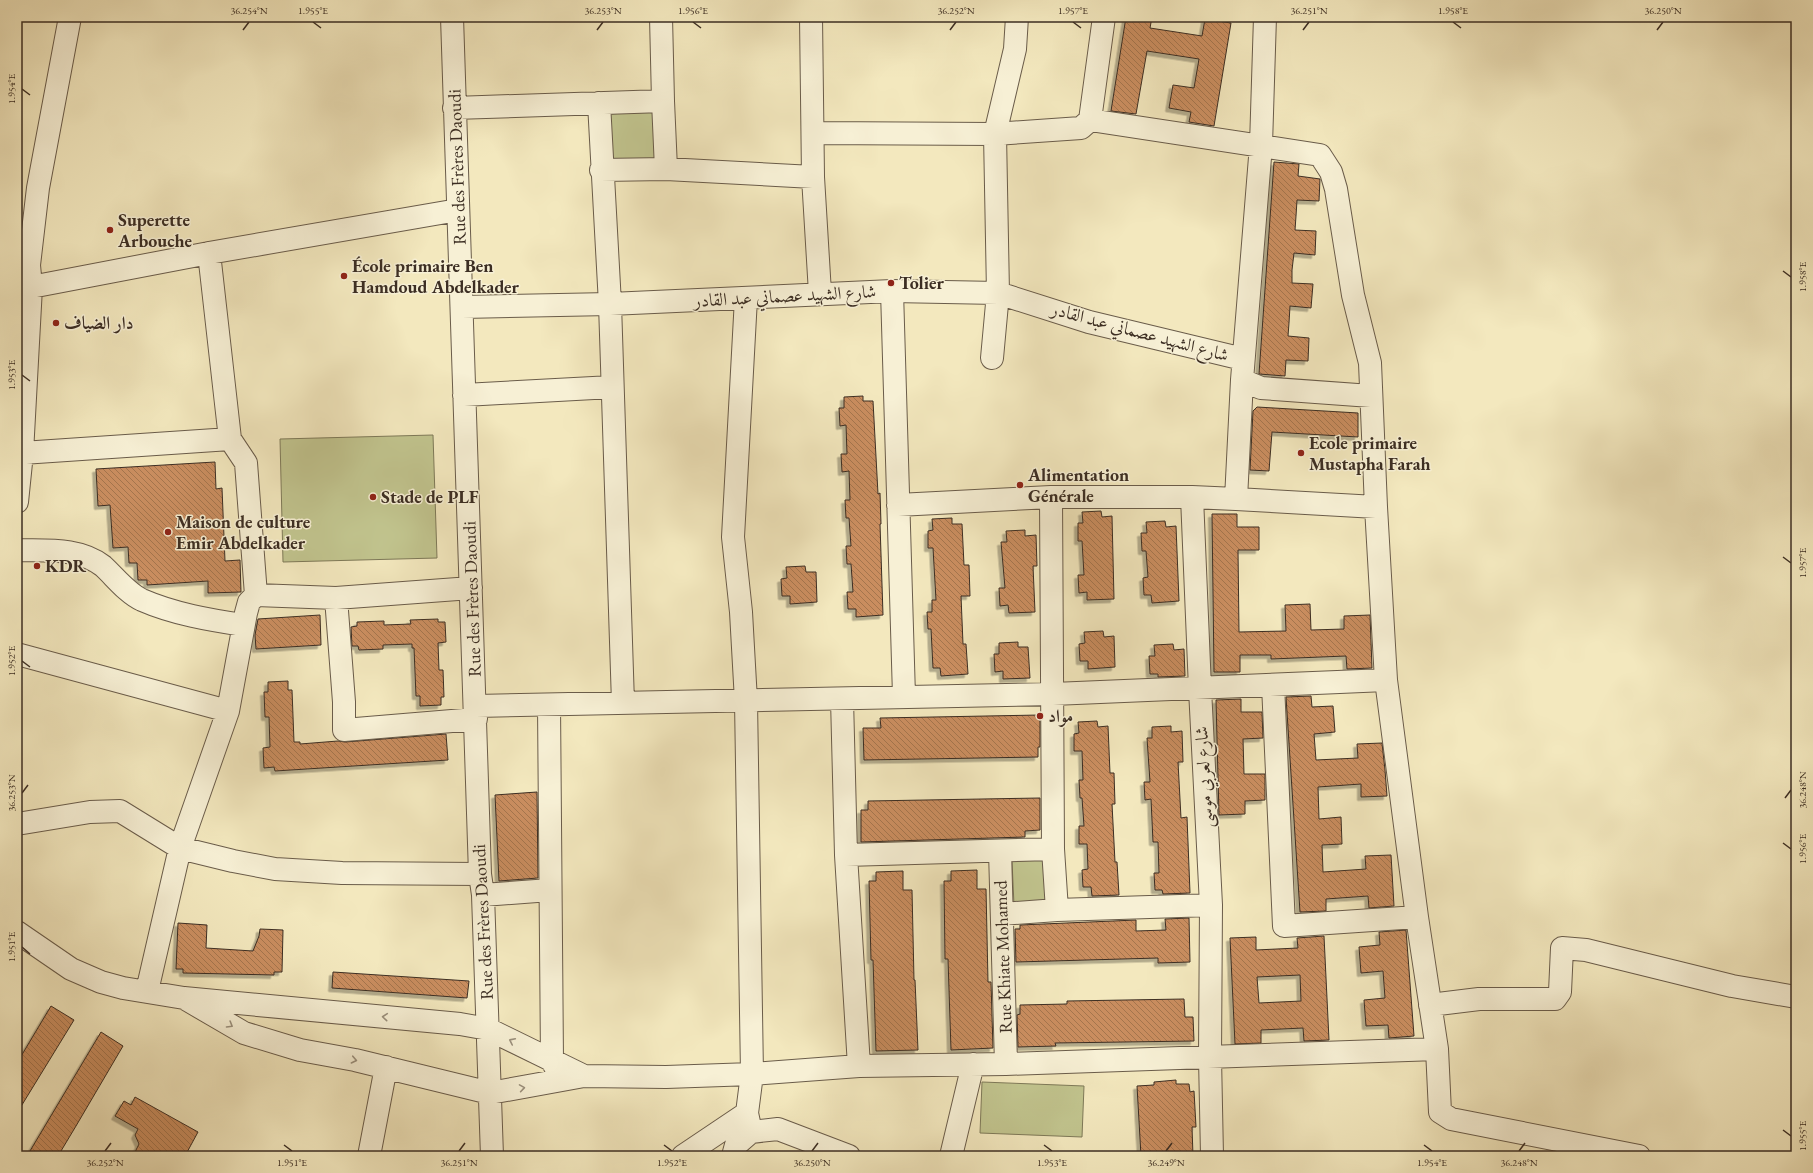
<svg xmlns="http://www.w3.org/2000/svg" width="1813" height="1173" font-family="'EB Garamond',Amiri,serif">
<defs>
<pattern id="building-back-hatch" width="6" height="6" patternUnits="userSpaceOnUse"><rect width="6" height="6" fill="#c98d5f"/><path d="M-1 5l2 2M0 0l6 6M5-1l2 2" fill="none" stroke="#a4744e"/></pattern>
<filter id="shadow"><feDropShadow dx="-3.5" dy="3.5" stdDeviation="0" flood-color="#0004"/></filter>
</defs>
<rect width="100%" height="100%" fill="#f3e8be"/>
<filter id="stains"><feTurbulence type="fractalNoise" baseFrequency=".005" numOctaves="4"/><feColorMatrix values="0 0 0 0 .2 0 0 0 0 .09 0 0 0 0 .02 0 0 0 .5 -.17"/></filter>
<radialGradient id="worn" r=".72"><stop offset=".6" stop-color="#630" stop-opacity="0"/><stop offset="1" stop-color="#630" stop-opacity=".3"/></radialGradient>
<path fill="#c1c48e" stroke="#7e7958" d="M 653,112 L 655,159 L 607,161 L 605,114 Z
M 433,435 L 437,558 L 283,562 L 280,439 Z
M 1044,860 L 1046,903 L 1014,905 L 1012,861 Z
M 982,1082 L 1084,1086 L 1082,1137 L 980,1133 Z"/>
<path fill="url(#building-back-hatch)" stroke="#3c2e23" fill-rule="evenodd" filter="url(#shadow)" d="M 1126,17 L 1152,17 L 1150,28 L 1202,36 L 1205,19 L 1231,23 L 1214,126 L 1189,122 L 1191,112 L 1169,108 L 1173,85 L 1194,88 L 1199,59 L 1147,51 L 1136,114 L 1111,111 Z
M 1274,162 L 1299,164 L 1298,176 L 1320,179 L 1319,201 L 1297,200 L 1296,216 L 1295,230 L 1316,231 L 1315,255 L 1294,253 L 1292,270 L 1292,283 L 1313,284 L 1311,308 L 1290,306 L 1289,323 L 1288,336 L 1309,338 L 1308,361 L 1286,360 L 1285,376 L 1259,374 Z
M 863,396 L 863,401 L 873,401 L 878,494 L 880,493 L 881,524 L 880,524 L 883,615 L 856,617 L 856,609 L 848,609 L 847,592 L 853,592 L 851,564 L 847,564 L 846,546 L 851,546 L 849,518 L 846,518 L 845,500 L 850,500 L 849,471 L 842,472 L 841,454 L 847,454 L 846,425 L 840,426 L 839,408 L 844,408 L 844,397 Z
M 1257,407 L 1358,413 L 1358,437 L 1272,432 L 1269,471 L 1250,470 L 1253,411 Z
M 215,462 L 216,489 L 222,488 L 225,561 L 240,560 L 241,592 L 208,593 L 208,581 L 147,585 L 147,580 L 138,580 L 137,563 L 129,563 L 128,547 L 113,548 L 110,505 L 98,506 L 96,469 Z
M 1101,511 L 1102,517 L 1112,516 L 1114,599 L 1087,600 L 1087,592 L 1079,593 L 1078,575 L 1084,575 L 1082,541 L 1078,541 L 1078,523 L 1083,523 L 1082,512 Z
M 1212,514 L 1237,514 L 1237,527 L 1259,527 L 1259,550 L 1238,550 L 1239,632 L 1286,631 L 1285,605 L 1310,604 L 1311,630 L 1344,629 L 1344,616 L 1370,615 L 1372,668 L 1347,669 L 1346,656 L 1271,659 L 1271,655 L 1240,655 L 1240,672 L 1214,672 Z
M 952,518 L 952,524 L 962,524 L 964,565 L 969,565 L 970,596 L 961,596 L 963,644 L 966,644 L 968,674 L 941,676 L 940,668 L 933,668 L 931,629 L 928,629 L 927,612 L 932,612 L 932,600 L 936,600 L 933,548 L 928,548 L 928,531 L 933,530 L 932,519 Z
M 1165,521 L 1166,527 L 1176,526 L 1179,601 L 1152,603 L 1151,595 L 1144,595 L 1143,578 L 1148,577 L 1146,551 L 1142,551 L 1141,533 L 1147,533 L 1146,522 Z
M 1025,530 L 1025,536 L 1036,535 L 1037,566 L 1033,566 L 1035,612 L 1009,613 L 1008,605 L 1000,606 L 999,588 L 1005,588 L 1001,542 L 1007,542 L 1006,531 Z
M 805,566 L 806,572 L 816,572 L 817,602 L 790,604 L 790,596 L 782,596 L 781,579 L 787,578 L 786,567 Z
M 320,615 L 321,645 L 256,649 L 255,635 L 258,619 Z
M 438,619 L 438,622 L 445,622 L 446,642 L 438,643 L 439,670 L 443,670 L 444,697 L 441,697 L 441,705 L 420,706 L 420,696 L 416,696 L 414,648 L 412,648 L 412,644 L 383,645 L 383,649 L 359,650 L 358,646 L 352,646 L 351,627 L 357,626 L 357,622 L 384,621 L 384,625 L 411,624 L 410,620 Z
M 1103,631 L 1104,637 L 1114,636 L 1115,667 L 1088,669 L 1088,661 L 1080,661 L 1079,644 L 1085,643 L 1084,632 Z
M 1018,642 L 1018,647 L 1028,647 L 1030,678 L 1003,679 L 1003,671 L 995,672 L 994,654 L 999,654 L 999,643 Z
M 1173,644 L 1174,650 L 1184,649 L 1185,676 L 1158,677 L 1158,674 L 1150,674 L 1149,656 L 1155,656 L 1154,645 Z
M 288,681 L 288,690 L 292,690 L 294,742 L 300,742 L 300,744 L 338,741 L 345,742 L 446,734 L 448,760 L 275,771 L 274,767 L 264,768 L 263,748 L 270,747 L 269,717 L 265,717 L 264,692 L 268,692 L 268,682 Z
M 1311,696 L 1312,707 L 1333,706 L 1335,732 L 1314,734 L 1316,760 L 1358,758 L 1357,744 L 1382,743 L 1385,770 L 1387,796 L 1361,797 L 1361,784 L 1318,787 L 1319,819 L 1341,817 L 1342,844 L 1322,845 L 1323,872 L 1366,869 L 1365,856 L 1391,855 L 1394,906 L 1369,908 L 1368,896 L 1326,899 L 1326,911 L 1300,912 L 1286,697 Z
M 1241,699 L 1241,712 L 1262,712 L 1263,738 L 1243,739 L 1244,774 L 1265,774 L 1265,800 L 1245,801 L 1245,814 L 1219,815 L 1216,700 Z
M 1040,715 L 1040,747 L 1038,747 L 1038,757 L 864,760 L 863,728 L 881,728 L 880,718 Z
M 1097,721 L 1098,727 L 1108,726 L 1110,773 L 1114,773 L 1115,804 L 1112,804 L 1115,862 L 1117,862 L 1119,895 L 1092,896 L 1091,887 L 1083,887 L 1082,870 L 1088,869 L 1087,844 L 1079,844 L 1079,826 L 1084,826 L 1082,798 L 1080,798 L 1079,780 L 1083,780 L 1082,751 L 1074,751 L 1074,734 L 1079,733 L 1078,722 Z
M 1171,726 L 1171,732 L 1182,731 L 1183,762 L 1178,762 L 1181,818 L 1187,817 L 1190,893 L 1163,894 L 1162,890 L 1155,890 L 1154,873 L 1159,873 L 1158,842 L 1153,842 L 1151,799 L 1145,800 L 1144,782 L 1150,782 L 1147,738 L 1152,738 L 1152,727 Z
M 537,792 L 538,878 L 499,881 L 495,795 Z
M 1040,798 L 1040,830 L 1025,831 L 1025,837 L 861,842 L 861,810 L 868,810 L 868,801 Z
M 977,870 L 977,889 L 986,889 L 988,982 L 991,982 L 993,1048 L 951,1050 L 948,959 L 945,959 L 944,881 L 951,881 L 951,871 Z
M 903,871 L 903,890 L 912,890 L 914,980 L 915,980 L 918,1050 L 876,1051 L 873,960 L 871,960 L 869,881 L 876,881 L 876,872 Z
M 1189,918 L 1190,962 L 1158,963 L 1158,958 L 1016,962 L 1015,929 L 1020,929 L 1020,925 L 1136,920 L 1136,931 L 1166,930 L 1165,919 Z
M 178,923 L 207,925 L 206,948 L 253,951 L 259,936 L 260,929 L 283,930 L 282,972 L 274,972 L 274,975 L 183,973 L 183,969 L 176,969 Z
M 1406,930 L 1414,1036 L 1389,1038 L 1388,1025 L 1366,1026 L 1364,1000 L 1385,998 L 1383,971 L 1361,973 L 1359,947 L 1380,945 L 1379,932 Z
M 1324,936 L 1329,1040 L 1304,1041 L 1303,1028 L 1261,1030 L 1261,1043 L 1235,1044 L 1230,938 L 1256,937 L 1256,950 L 1298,948 L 1297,938 ZM 1300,975 L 1301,1001 L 1259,1003 L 1257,977 Z
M 333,972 L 469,981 L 467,998 L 332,988 Z
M 1184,999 L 1185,1017 L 1193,1017 L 1194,1041 L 1055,1043 L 1056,1046 L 1018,1047 L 1017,1015 L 1020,1014 L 1020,1005 L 1067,1004 L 1067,1001 Z
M 51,1006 L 74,1020 L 17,1113 L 17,1063 Z
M 101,1032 L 123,1046 L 76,1126 L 58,1156 L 27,1156 Z
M 1176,1080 L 1176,1084 L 1189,1084 L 1190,1092 L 1194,1091 L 1196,1127 L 1192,1127 L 1193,1156 L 1141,1156 L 1137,1086 L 1154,1085 L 1154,1082 Z
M 135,1097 L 198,1132 L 185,1156 L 133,1156 L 139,1144 L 135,1135 L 138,1129 L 115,1116 L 124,1101 L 131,1105 Z"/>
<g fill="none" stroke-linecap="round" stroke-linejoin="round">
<defs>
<path id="minor" d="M 452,17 L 480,874 L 483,895 L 492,1156
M 811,17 L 813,177 L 820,293
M 663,101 L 666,169
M 599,103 L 610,304 L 623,703
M 454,108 L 663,101 L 661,17
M 1090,120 L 1104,17
M 601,170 L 666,169 L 813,177
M 209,253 L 230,439 L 246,463 L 256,595 L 336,598 L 471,588
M 17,291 L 31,287 L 209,253 L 458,210
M 892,291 L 904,696
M 746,298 L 733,537 L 741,612 L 746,701 L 752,1074 L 747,1113 L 751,1132
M 462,307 L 610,304 L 892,291 L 998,293 L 1089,322 L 1243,359
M 992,358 L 998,293 L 995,134 L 1015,49 L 1017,17
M 1242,380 L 1261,388 L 1371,396
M 464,395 L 612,387
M 22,453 L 230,439
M 1051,497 L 1053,849 L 1057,910
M 1192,497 L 1200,689 L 1211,905 L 1210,1057 L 1212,1156
M 1236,499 L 1376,507
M 17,502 L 22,453 L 31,287 L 29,265 L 38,188 L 70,17
M 898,505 L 1051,497 L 1192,497 L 1236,499 L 1242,380 L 1261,145 L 1265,17
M 17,550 C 45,551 79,547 103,566 C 115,577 127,593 142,600 C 174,614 210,620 243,625
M 336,598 L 344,702 L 344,730 L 476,719
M 17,654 L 228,711
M 1273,685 L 1284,926 L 1417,917
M 842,699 L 846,855 L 859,1066
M 549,705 L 552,1061 L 558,1072
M 476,706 L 1053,694 L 1386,680
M 17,824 L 90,812 L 120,811 L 180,848 L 233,861 L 275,869 L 342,873 L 480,874
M 1000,851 L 1006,1064
M 846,855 L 1053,849
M 483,895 L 550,890
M 1002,914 L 1057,910 L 1211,905
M 17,932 L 71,969 L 101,982 L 123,988 L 184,998 L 460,1024 L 488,1029 L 584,1076
M 147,991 L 180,848 L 228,711 L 246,613 L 249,602 L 256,595
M 184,998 L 244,1033 L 300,1050 L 355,1060 L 490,1093 L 584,1076 L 666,1077 L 752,1074 L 859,1066 L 1006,1064 L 1437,1049 L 1417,917 L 1386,680 L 1376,507 L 1370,363 L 1353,295 L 1336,189 L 1331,172 L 1320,155 L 1090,120 L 1081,128 L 995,134 L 813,133
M 1430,1005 L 1479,999 L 1555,999 L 1560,992 L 1562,948 L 1586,950 L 1732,986 L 1796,997
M 1437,1049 L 1440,1112 L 1451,1119 L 1639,1156
M 369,1156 L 386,1067
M 683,1156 L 747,1113
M 733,1156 L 736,1145 L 751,1132 L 778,1129 L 849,1156
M 951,1156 L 973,1064"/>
</defs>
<use href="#minor" stroke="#6a5c4a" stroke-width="24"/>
<use href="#minor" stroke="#f7f0d5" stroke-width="22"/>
</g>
<defs><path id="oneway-chevron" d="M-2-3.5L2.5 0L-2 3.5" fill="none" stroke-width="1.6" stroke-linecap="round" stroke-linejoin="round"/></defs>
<g stroke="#9a8f7c">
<use href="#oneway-chevron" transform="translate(385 1017) rotate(-175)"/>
<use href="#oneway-chevron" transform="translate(230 1025) rotate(31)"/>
<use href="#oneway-chevron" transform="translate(512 1041) rotate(-154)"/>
<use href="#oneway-chevron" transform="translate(354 1060) rotate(12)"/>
<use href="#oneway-chevron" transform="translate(522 1088) rotate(-9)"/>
</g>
<path fill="none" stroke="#3c2e23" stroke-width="1.5" d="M 313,22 L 321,28M 693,22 L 701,28M 1073,22 L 1081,28M 1453,22 L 1461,28M 243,30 L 249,22M 597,30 L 603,22M 950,30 L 956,22M 1303,30 L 1309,22M 1657,30 L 1663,22M 22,89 L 30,95M 1783,271 L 1791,277M 22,375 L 30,381M 1783,557 L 1791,563M 22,661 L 30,667M 22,793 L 28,785M 1785,798 L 1791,790M 1783,843 L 1791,849M 22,947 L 30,954M 1783,1130 L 1791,1136M 284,1145 L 292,1151M 664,1145 L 672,1151M 1044,1145 L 1052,1151M 1424,1145 L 1432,1151M 105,1151 L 111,1143M 459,1151 L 465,1143M 812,1151 L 818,1143M 1166,1151 L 1172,1143M 1519,1151 L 1525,1143"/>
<g fill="#8f2418" stroke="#f7f0d5" stroke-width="1.5">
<circle cx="110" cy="230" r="4"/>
<circle cx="344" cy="276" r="4"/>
<circle cx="891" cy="283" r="4"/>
<circle cx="56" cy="323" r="4"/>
<circle cx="1301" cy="453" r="4"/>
<circle cx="1020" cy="485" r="4"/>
<circle cx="373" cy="497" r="4"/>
<circle cx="168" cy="532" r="4"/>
<circle cx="37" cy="566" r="4"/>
<circle cx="1040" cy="716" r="4"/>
</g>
<g text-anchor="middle" stroke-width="3" stroke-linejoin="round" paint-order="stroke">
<g font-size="18" fill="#3c2e23" stroke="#f7f0d5">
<text transform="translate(457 167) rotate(-92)" y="6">Rue des Frères Daoudi</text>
<text transform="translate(785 296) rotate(-3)" y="6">شارع الشهيد عصماني عبد القادر</text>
<text transform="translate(1140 332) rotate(15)" y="6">شارع الشهيد عصماني عبد القادر</text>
<text transform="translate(472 599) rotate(-92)" y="6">Rue des Frères Daoudi</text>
<text transform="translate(1204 777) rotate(-93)" y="6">شارع لعربي موسى</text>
<text transform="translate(483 922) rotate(-93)" y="6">Rue des Frères Daoudi</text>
<text transform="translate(1003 957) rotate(-92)" y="6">Rue Khiate Mohamed</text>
</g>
<g font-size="18" font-weight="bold" fill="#3c2e23" stroke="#f7f0d5" text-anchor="start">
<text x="118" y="226">Superette<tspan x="118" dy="21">Arbouche</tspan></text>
<text x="352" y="272">École primaire Ben<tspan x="352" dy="21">Hamdoud Abdelkader</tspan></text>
<text x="899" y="289">Tolier</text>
<text x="64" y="329">دار الضياف</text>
<text x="1309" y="449">Ecole primaire<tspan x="1309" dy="21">Mustapha Farah</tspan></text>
<text x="1028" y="481">Alimentation<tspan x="1028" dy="21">Générale</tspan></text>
<text x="381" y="503">Stade de PLF</text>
<text x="176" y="528">Maison de culture<tspan x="176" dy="21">Emir Abdelkader</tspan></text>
<text x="45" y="572">KDR</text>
<text x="1048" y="722">مواد</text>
</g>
</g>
<rect width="1813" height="1173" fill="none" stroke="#f3e8be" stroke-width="44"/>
<rect x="22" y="22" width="1769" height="1129" fill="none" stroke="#3c2e23" stroke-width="1.5"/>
<g font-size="10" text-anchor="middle" fill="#3c2e23">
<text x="249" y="14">36.254°N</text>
<text x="313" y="14">1.955°E</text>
<text x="603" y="14">36.253°N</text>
<text x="693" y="14">1.956°E</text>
<text x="956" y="14">36.252°N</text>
<text x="1073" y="14">1.957°E</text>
<text x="1309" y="14">36.251°N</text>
<text x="1453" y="14">1.958°E</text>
<text x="1663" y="14">36.250°N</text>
<text transform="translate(11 89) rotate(-90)" y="4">1.954°E</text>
<text transform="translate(1802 277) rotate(-90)" y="4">1.958°E</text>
<text transform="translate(11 375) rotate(-90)" y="4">1.953°E</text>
<text transform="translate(1802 563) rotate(-90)" y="4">1.957°E</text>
<text transform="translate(11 661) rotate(-90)" y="4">1.952°E</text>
<text transform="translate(1802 790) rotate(-90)" y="4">36.248°N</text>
<text transform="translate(11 793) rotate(-90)" y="4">36.253°N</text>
<text transform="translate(1802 849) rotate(-90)" y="4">1.956°E</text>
<text transform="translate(11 947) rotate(-90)" y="4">1.951°E</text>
<text transform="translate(1802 1136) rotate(-90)" y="4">1.955°E</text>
<text x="105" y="1166">36.252°N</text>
<text x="292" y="1166">1.951°E</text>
<text x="459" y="1166">36.251°N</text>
<text x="672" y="1166">1.952°E</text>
<text x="812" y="1166">36.250°N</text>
<text x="1052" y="1166">1.953°E</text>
<text x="1166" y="1166">36.249°N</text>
<text x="1432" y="1166">1.954°E</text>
<text x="1519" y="1166">36.248°N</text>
</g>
<rect width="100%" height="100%" filter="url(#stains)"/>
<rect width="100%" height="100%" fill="url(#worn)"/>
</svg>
